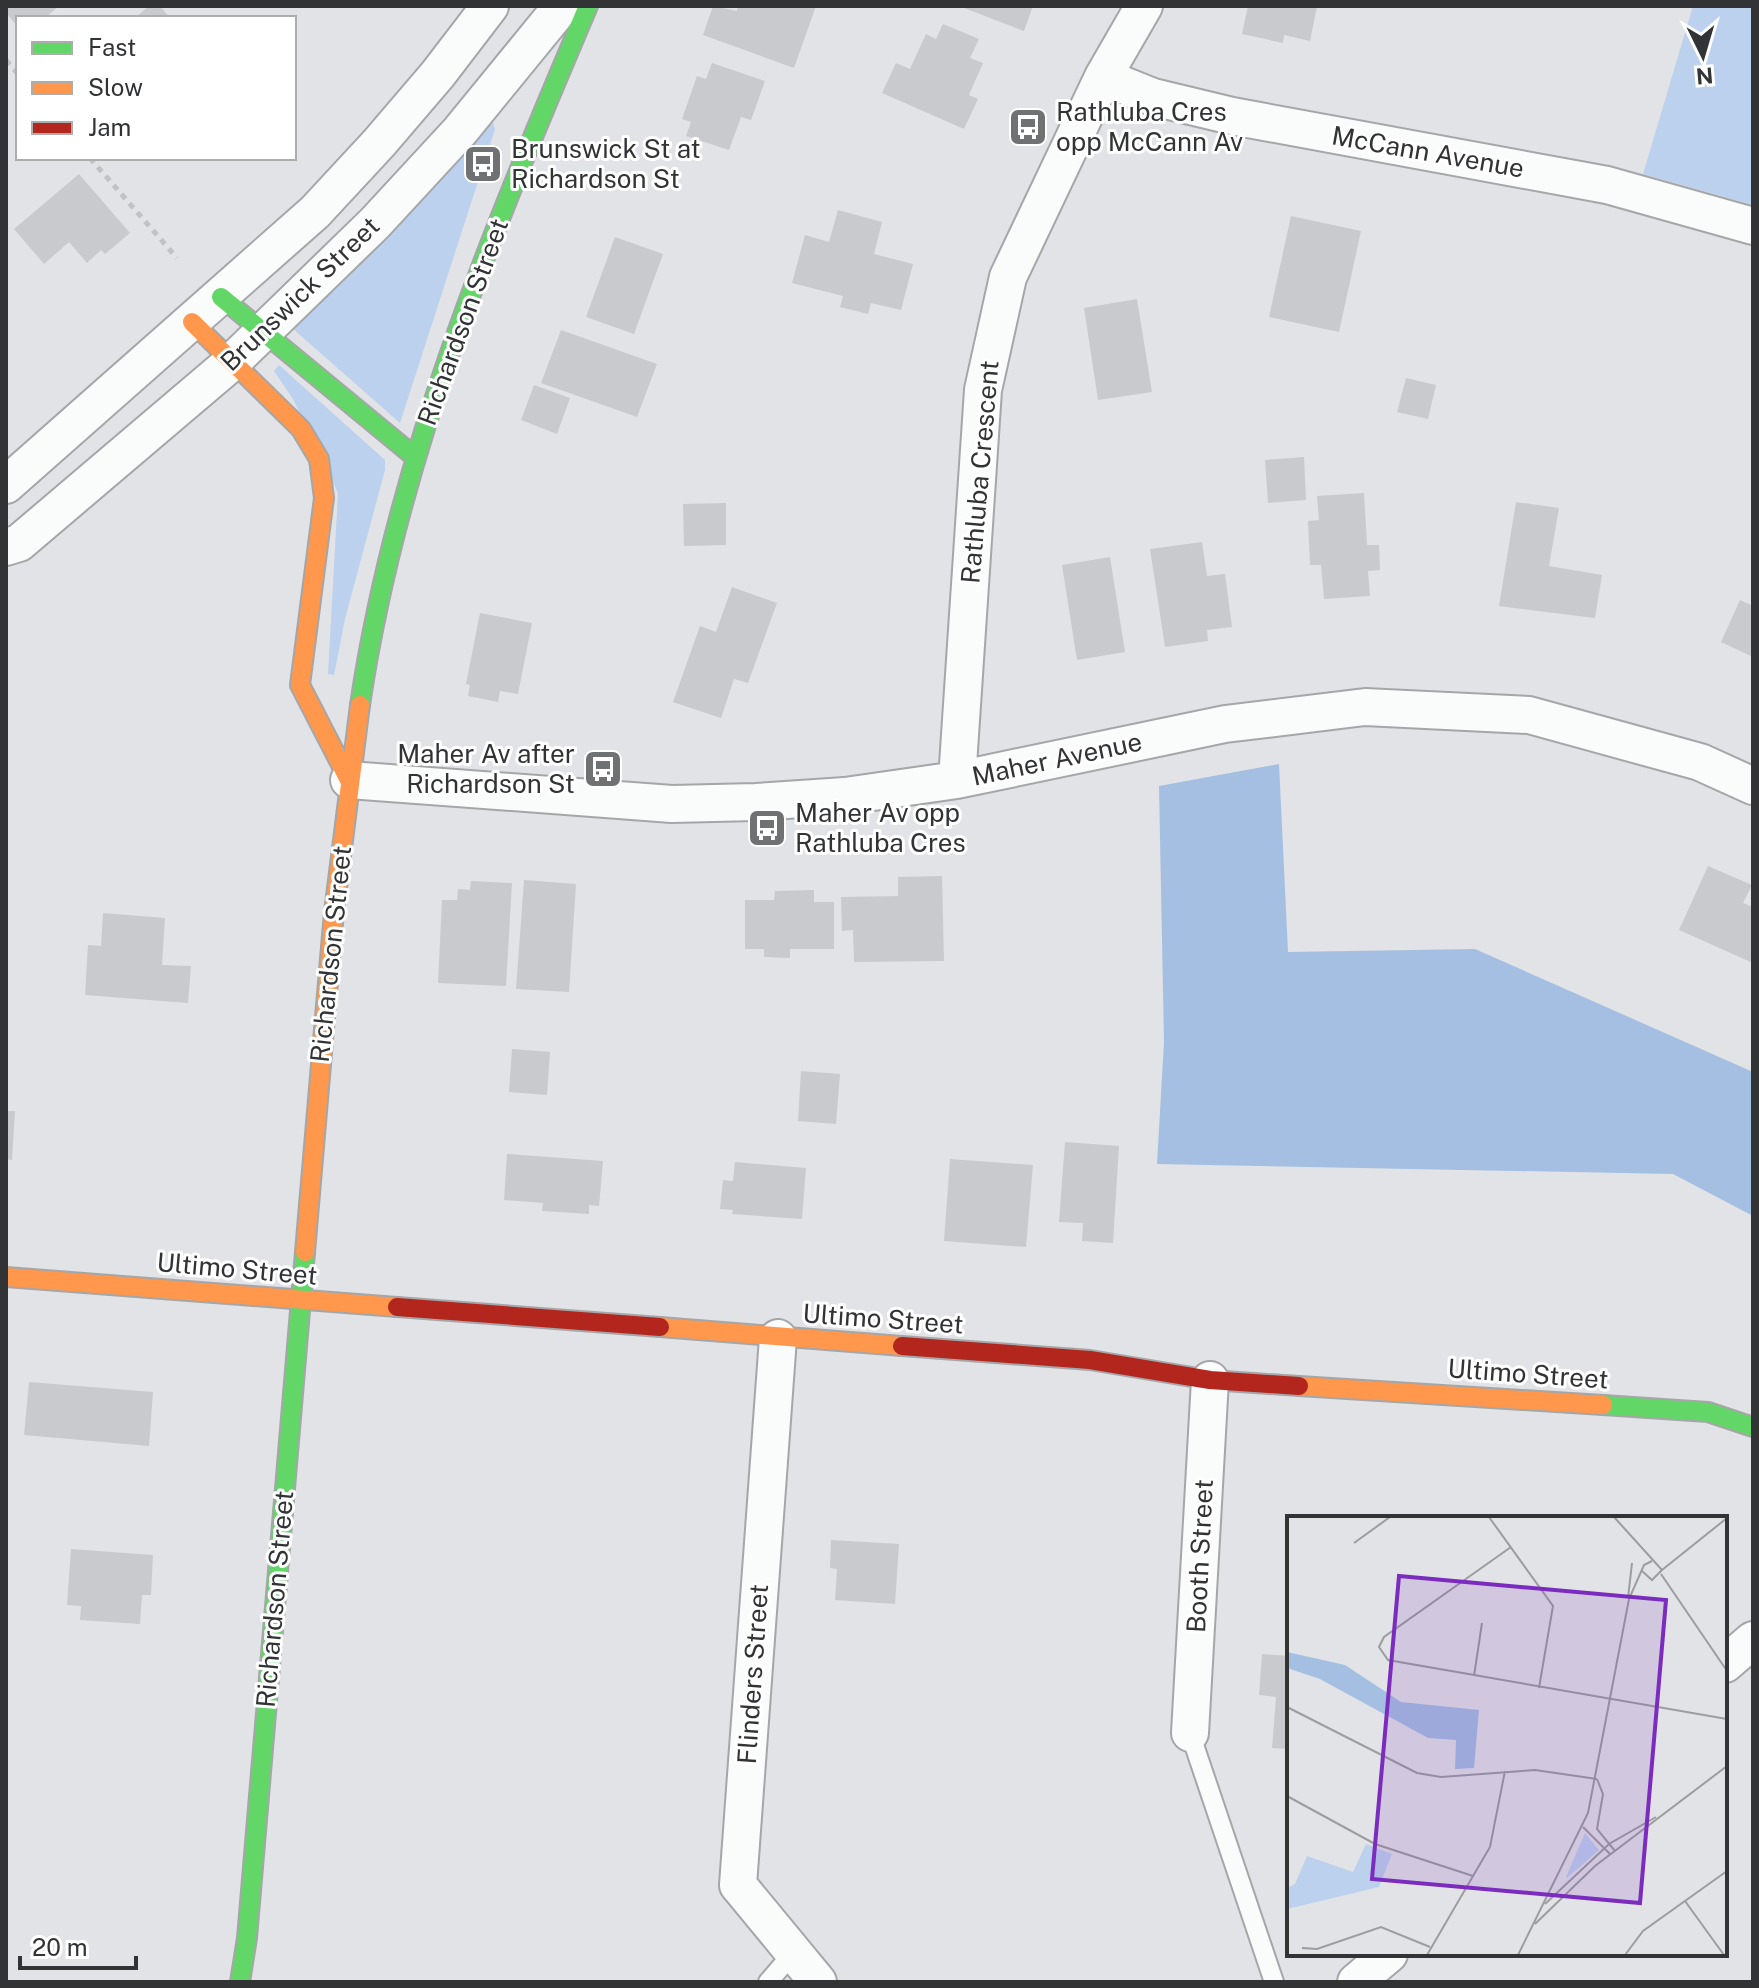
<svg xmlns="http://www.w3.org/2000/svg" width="1759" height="1988" font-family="'Public Sans',sans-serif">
<rect width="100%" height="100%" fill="#e1e3e6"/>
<path fill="#bcd1ed" d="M 1693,6 L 1753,6 L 1753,205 L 1643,174 Z
M 492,121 L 495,129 L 400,423 L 292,328 Z
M 279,365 L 385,460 L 385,470 L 345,619 L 334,675 L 328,674 L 338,493 L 293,399 L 274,371 Z"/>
<path fill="#a4bfe1" d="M 1279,764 L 1288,952 L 1475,949 L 1753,1072 L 1753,1216 L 1673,1174 L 1157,1164 L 1164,1042 L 1159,786 Z"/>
<path fill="#c9cacd" d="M 6,6 L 59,6 L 45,18 L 18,18 L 18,27 L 6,13 Z
M 149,6 L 160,6 L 170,18 L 135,18 Z
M 713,6 L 737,11 L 738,6 L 816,6 L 794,68 L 703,35 Z
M 959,6 L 1033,6 L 1024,31 Z
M 1248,6 L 1317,6 L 1310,41 L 1284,35 L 1283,43 L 1242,34 Z
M 943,24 L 979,39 L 970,58 L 983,63 L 969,95 L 978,99 L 964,129 L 882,93 L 896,63 L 910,69 L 926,34 L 936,39 Z
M 712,63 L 765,81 L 751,120 L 741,117 L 729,150 L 686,136 L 691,122 L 682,119 L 697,76 L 706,79 Z
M 79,174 L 130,233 L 105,254 L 101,250 L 87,263 L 69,242 L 44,264 L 14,229 Z
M 838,210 L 882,222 L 874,254 L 913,264 L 901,310 L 871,303 L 868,314 L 840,307 L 843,296 L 792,283 L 805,235 L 829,242 Z
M 1291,216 L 1361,231 L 1339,332 L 1269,317 Z
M 615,237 L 663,254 L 634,334 L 586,317 Z
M 1137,299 L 1152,392 L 1098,400 L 1084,308 Z
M 561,330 L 657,364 L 637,417 L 541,383 Z
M 1406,378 L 1436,385 L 1428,419 L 1397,412 Z
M 534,385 L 570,398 L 557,434 L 521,420 Z
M 1304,457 L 1306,500 L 1268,503 L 1265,460 Z
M 1364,493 L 1367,545 L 1379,545 L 1380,570 L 1368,571 L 1370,596 L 1324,599 L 1321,565 L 1310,565 L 1308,521 L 1319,520 L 1317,496 Z
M 1516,502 L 1559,508 L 1549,566 L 1602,575 L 1595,618 L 1499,606 Z
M 726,503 L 726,545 L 684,546 L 683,504 Z
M 1202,542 L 1207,576 L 1225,574 L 1232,627 L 1207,630 L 1208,641 L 1165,647 L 1150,549 Z
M 1110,557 L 1125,652 L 1077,660 L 1062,565 Z
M 732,587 L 777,603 L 748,683 L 734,679 L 721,718 L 673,702 L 700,626 L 716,632 Z
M 1740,600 L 1753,606 L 1753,657 L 1721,642 Z
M 480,613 L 532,623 L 518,694 L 500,691 L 498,702 L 468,696 L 470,685 L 466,684 Z
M 1708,866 L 1752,885 L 1743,903 L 1753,907 L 1753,963 L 1679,930 Z
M 942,876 L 944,961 L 854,962 L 853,930 L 842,931 L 841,897 L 898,896 L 898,877 Z
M 524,880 L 576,884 L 569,992 L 516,989 Z
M 471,881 L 512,883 L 506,986 L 438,983 L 442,900 L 457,900 L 458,889 L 470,890 Z
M 814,890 L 814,902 L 834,902 L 834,949 L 790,949 L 790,958 L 764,957 L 764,949 L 745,949 L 745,900 L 774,900 L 775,891 Z
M 103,913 L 165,918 L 162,965 L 191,966 L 188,1003 L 85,995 L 88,945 L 101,946 Z
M 512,1049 L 550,1052 L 547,1095 L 509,1092 Z
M 801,1071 L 840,1074 L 836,1124 L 798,1121 Z
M 6,1111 L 15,1111 L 12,1160 L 6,1159 Z
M 1065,1142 L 1119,1146 L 1113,1243 L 1082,1241 L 1083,1223 L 1059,1222 Z
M 507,1154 L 603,1161 L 599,1206 L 589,1205 L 589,1214 L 542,1211 L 543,1203 L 504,1200 Z
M 950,1159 L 1033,1165 L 1026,1247 L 944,1241 Z
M 735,1162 L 806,1168 L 802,1219 L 732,1214 L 733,1210 L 720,1209 L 723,1180 L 733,1181 Z
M 29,1382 L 153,1392 L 149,1446 L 24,1435 Z
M 831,1540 L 899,1544 L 895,1604 L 835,1600 L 837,1569 L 830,1568 Z
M 71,1549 L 153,1555 L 151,1595 L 142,1595 L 140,1624 L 80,1620 L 81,1606 L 67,1605 Z
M 1262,1654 L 1289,1656 L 1289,1749 L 1272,1748 L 1276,1697 L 1259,1695 Z"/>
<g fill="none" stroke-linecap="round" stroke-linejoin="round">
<defs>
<path id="lane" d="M 1190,1733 L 1274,1982
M 768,1982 L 793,1953"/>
<path id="street" d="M 1103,77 L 1153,97 L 1232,116 L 1607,185 L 1753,226
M 6,485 L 315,212 L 379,143 L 438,74 L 490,6
M 6,547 L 19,543 L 232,362 L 375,223 L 460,131 L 562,6
M 349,780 L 672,804 L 756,802 L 845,796 L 957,780 L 1225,724 L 1365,707 L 1529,715 L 1700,762 L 1753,786
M 957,780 L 983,390 L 1008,277 L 1103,77 L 1144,6
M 778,1338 L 738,1885 L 818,1982
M 1725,1664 L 1753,1640
M 1190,1733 L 1210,1380
M 1356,1982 L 1389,1954"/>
<path id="fast" d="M 221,297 L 415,457
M 360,705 C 396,460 492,232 588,6
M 1603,1405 L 1708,1412 L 1753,1427
M 240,1982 L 247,1938 L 305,1252"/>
<path id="slow" d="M 192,322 L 301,429 L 319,459 L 324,498 L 300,685 L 349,780
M 305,1252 L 334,912 L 360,705
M 6,1277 L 397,1307
M 660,1327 L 902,1346
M 1299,1386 L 1603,1405"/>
<path id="jam" d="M 397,1307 L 660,1327
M 902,1346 L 1090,1360 L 1210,1380 L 1299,1386"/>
</defs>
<use href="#lane" stroke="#a5a6a8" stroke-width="22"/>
<use href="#street" stroke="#a5a6a8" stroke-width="40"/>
<use href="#fast" stroke="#a5a6a8" stroke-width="22"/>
<use href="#slow" stroke="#a5a6a8" stroke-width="22"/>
<use href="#jam" stroke="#a5a6a8" stroke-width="22"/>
<path stroke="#c1c2c3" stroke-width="5" stroke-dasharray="6 6" stroke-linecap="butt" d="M 6,60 L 18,74
M 90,158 L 177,258"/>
<use href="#lane" stroke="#fafbfb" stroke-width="18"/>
<use href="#street" stroke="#fafbfb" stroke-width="36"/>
<use href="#fast" stroke="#63d668" stroke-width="18"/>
<use href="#slow" stroke="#ff974d" stroke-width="18"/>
<use href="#jam" stroke="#b3261e" stroke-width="18"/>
</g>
<defs>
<symbol id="bus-square" viewBox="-11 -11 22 22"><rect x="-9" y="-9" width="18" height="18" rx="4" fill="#6f7173" stroke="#fff"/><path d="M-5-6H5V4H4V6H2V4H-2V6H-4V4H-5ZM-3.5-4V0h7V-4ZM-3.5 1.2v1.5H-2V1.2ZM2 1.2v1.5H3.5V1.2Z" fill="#fff"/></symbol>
</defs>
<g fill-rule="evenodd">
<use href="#bus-square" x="1006" y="105" width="44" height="44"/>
<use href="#bus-square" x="461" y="142" width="44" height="44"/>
<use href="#bus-square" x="581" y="747" width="44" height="44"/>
<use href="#bus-square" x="745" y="806" width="44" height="44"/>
</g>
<g text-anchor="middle" stroke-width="6" stroke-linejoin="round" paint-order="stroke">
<g font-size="26" fill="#313335" stroke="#fff" text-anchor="start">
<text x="1056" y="121">Rathluba Cres<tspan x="1056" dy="30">opp McCann Av</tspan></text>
<text x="511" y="158">Brunswick St at<tspan x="511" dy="30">Richardson St</tspan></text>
<text x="575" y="763" text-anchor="end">Maher Av after<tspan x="575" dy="30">Richardson St</tspan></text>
<text x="795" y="822">Maher Av opp<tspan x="795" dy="30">Rathluba Cres</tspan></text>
</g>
<g font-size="26" fill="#313335" stroke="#fff">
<text transform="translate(1428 152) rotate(10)" y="9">McCann Avenue</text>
<text transform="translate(300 294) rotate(-44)" y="9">Brunswick Street</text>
<text transform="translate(463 322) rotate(-70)" y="9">Richardson Street</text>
<text transform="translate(980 472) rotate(-85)" y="9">Rathluba Crescent</text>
<text transform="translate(1057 759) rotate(-12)" y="9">Maher Avenue</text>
<text transform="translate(331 954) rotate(-84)" y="9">Richardson Street</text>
<text transform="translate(237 1269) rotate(5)" y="9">Ultimo Street</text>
<text transform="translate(883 1319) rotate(4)" y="9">Ultimo Street</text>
<text transform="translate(1528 1374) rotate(4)" y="9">Ultimo Street</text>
<text transform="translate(1200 1556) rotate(-87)" y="9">Booth Street</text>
<text transform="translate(275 1599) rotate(-85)" y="9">Richardson Street</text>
<text transform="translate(753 1674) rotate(-86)" y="9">Flinders Street</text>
</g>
</g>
<g transform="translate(1287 1516)">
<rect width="440" height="440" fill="#e1e3e6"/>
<path d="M 298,317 L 312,334 L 280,362 L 279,361 ZM 79,328 L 105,338 L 92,371 L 0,393 L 0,372 L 8,368 L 20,340 L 66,356 Z" fill="#bcd1ed"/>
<path d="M 0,136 L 58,149 L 114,186 L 192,194 L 187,252 L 168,253 L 169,224 L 141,222 L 33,163 L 0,152 Z" fill="#a4bfe1"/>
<path fill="none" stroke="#9b9d9f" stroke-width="2" d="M 202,1 L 266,90 L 252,172M 327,1 L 375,54 L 365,64 L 355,55M 67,27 L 103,1M 224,31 L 97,121 L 92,131 L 101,144 L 440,203M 375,54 L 440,2M 374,58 L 440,155M 341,82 L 345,47M 187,160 L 195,107M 0,191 L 130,257 L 154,261 L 248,254 L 310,263M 310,263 L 316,278 L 310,313 L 328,335M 0,280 L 88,328 L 186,360M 296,311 L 323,338M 398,385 L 437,439M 258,388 L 322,328 L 369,301M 248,408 L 308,350 L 440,250M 15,432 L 30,433 L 94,411 L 143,431M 140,439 L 203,331 L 218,255M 231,439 L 301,297 L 342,83 L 357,49 L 365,45M 338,439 L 356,415 L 440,355"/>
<path fill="#7b2cbf" fill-opacity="0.15" stroke="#7b2cbf" stroke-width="4" d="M 112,60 L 379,84 L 353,387 L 85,363 Z"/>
<rect width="440" height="440" fill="none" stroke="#313335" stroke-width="4"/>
</g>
<rect width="1759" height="1988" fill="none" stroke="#313335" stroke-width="16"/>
<rect x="16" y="16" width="280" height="144" fill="#ffffff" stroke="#adadae" stroke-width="2"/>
<rect x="32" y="42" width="40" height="12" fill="#63d668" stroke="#adadae" stroke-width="2"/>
<text x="88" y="56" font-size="24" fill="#313335">Fast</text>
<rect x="32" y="82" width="40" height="12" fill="#ff974d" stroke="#adadae" stroke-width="2"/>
<text x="88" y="96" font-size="24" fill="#313335">Slow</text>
<rect x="32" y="122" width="40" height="12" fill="#b3261e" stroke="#adadae" stroke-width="2"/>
<text x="88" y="136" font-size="24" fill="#313335">Jam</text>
<g transform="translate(1703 56) rotate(175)" stroke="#ffffff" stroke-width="6" paint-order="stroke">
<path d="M0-6L14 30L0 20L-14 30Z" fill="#313335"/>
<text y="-12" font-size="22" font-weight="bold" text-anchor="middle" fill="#313335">N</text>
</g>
<path d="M20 1956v12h116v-12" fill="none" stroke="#313335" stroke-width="4"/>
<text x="32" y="1956" font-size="24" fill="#313335" stroke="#ffffff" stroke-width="6" paint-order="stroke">20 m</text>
</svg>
